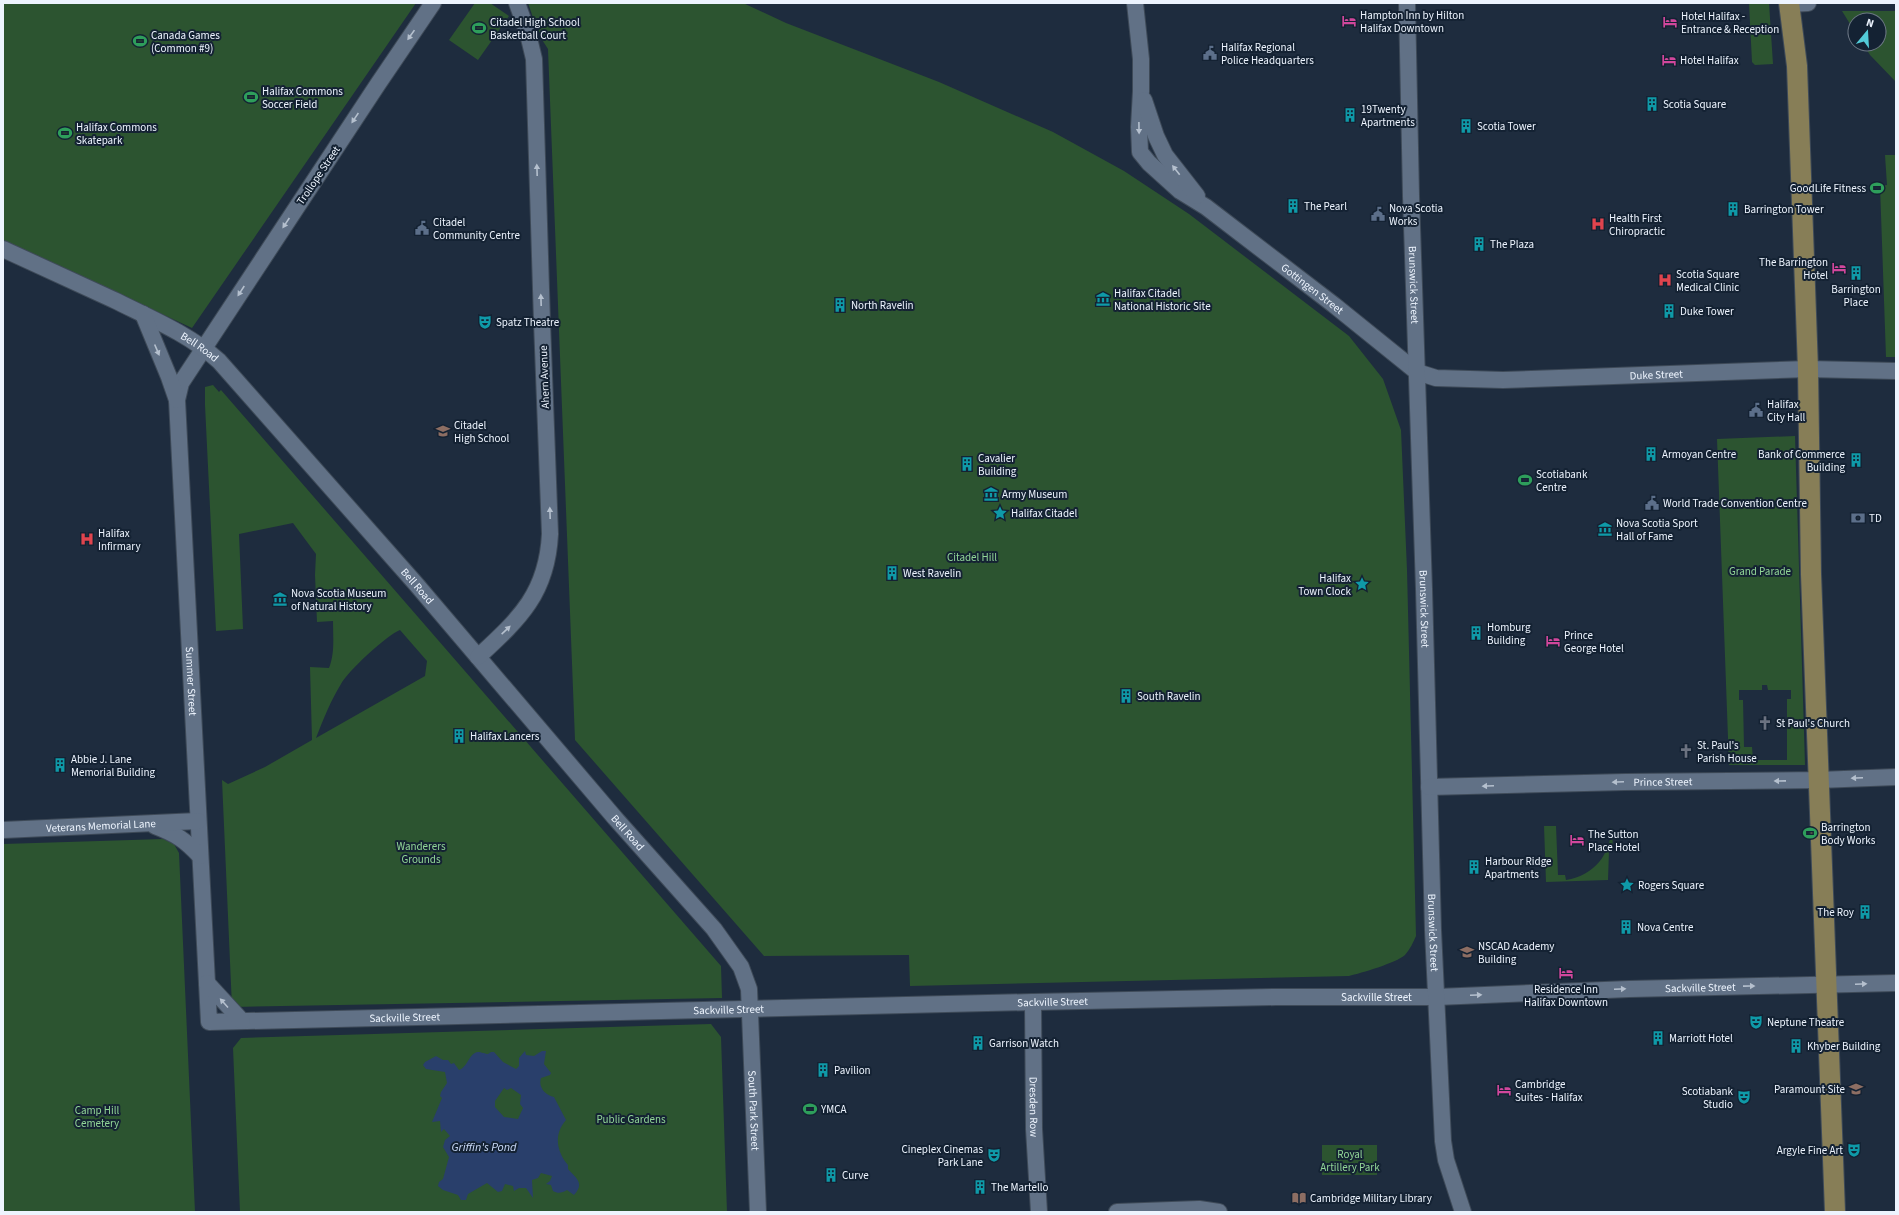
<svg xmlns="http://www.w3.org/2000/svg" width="1899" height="1215" font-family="'Source Sans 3',sans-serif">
<rect width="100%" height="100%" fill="#1e2c3e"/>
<path fill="#2c5430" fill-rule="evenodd" d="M 3,3 L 416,3 L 192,328 L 3,240 Z
M 475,3 L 490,3 L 509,16 L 478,60 L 449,40 Z
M 528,3 L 743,3 L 786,23 L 939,82 L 1053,132 L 1124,171 L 1189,214 L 1349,336 L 1383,379 L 1401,430 L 1407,570 L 1416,936 C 1413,943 1410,949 1405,955 C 1396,963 1361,973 1349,976 L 910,986 L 909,955 L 764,956 L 575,740 L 548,49 L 539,35 Z
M 1749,3 L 1769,3 L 1773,64 L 1755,65 L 1752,62 Z
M 1842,11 L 1896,11 L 1896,82 L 1870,55 L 1863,44 L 1879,44 L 1879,20 L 1855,20 L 1855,32 Z
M 1885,155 L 1896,155 L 1896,357 L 1886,357 L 1880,186 L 1887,185 Z
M 213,385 L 219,392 L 221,390 L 721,966 L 722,998 L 232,1007 L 222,780 L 228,784 L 265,767 L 312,740 L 310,667 L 329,668 C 335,653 333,637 333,621 L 317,622 L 315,575 L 316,554 L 293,523 L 239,534 L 243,629 L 216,631 L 205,405 L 205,387 ZM 400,630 L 427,661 L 425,676 L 316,738 C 323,720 331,700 341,684 C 347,672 388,634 400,630 Z
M 1795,436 L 1805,765 L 1729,765 L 1717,439 ZM 1762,685 L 1767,685 L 1768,690 L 1791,690 L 1791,699 L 1787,699 L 1787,760 L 1753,760 L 1752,747 L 1744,747 L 1743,700 L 1739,700 L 1739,690 L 1762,690 Z
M 1544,826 L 1556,826 L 1558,875 L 1565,875 L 1566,880 C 1595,875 1610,855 1612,826 L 1613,851 L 1609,851 L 1608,880 L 1546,882 Z
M 163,839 L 174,844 L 179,853 L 195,1212 L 3,1212 L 3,844 Z
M 711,1024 L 721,1037 L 727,1212 L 240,1212 L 233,1048 L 241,1038 Z
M 1322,1145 L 1377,1145 L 1377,1175 L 1322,1175 Z"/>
<path fill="#293f6b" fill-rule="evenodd" d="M 525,1051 L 526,1055 L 534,1056 L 542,1051 L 546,1051 L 544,1064 L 551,1073 L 550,1075 L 541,1078 C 538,1087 545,1095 554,1097 L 566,1120 C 553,1135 557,1152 568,1165 L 568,1169 C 576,1178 585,1183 574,1195 L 567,1190 C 562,1193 558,1194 553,1191 L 551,1185 L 546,1184 L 550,1181 L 552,1176 L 541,1173 L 538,1178 L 532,1180 L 533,1198 L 526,1188 L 519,1188 L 514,1191 L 513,1186 L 505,1184 L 502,1191 L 498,1192 L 487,1183 L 468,1194 L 466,1200 L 461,1200 L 458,1195 L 443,1190 L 438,1186 L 439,1182 L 443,1179 L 449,1157 L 443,1147 L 445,1140 L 450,1136 L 444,1129 L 441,1132 L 440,1121 L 432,1122 L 442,1098 L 440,1096 L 441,1092 L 447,1083 L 445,1072 L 426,1069 L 423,1065 L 425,1062 L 436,1056 L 443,1060 L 448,1060 L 451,1064 L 454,1063 L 459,1070 C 468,1067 469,1053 478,1052 C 481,1052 486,1054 488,1054 L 491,1052 L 494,1052 L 503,1062 L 516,1069 L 519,1066 L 519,1058 ZM 504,1088 L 507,1090 L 511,1088 L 521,1095 L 520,1104 L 523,1108 L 518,1119 L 504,1117 L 495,1107 L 495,1101 Z"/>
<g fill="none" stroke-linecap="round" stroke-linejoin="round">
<defs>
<g id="minor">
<path id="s1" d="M 433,3 L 378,84 L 181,383 L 177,400 L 209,1022 L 1033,1002 L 1276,997 L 1437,997 L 1629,989 L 1896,983"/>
<path id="s2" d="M 1135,3 L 1141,59 L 1141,91 L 1139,127 L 1140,152 L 1149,163 L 1180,191 L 1206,207 L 1334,305 L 1417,372 L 1436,378 L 1503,380 L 1808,369 L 1896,371"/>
<path id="s3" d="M 1407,3 L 1411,196 L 1424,589 L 1433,930 L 1443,1141 L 1446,1160 L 1463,1212"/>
<path d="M 1789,4 L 1808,3"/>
<path d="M 1144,100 L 1156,136 L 1165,155 L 1197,196"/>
<path id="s4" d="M 3,249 C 40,266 77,283 114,300 C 150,318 189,334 219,361 L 416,584 L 615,818 L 714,929 L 741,967 L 749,989 L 758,1212"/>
<path d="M 143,314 L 169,377 L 177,400"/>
<path d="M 478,657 C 519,619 547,594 550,534 L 542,322 L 534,59 L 528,34 L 517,3"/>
<path id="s5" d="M 1429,787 L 1625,782 L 1819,780 L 1896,777"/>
<path d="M 155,826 C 176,834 185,840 200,856"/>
<path id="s6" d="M 3,830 L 198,821"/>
<path d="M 207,983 L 242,1021"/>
<path id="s7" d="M 1033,1002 L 1034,1129 L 1039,1212"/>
<path d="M 1117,1212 L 1199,1209 L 1219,1212"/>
</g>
<path id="major" d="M 1789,3 L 1797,66 L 1808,369 L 1811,574 L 1835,1212"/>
</defs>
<use href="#minor" stroke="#3e4a58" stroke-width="18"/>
<use href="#major" stroke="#3e4a58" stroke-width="22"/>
<use href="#minor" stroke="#617186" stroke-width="16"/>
<use href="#major" stroke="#877e57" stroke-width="20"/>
</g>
<defs><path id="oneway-solid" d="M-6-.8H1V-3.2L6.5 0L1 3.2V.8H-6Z"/></defs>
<g fill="#b5c0ce">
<use href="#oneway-solid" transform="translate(411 35) rotate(125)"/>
<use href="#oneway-solid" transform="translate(355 118) rotate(124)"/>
<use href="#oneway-solid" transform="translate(1139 128) rotate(89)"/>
<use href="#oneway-solid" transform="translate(537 170) rotate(-92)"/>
<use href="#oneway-solid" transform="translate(1176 170) rotate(-128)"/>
<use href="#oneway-solid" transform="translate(286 223) rotate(124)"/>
<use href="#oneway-solid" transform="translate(241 291) rotate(123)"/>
<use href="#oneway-solid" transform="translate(541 300) rotate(-92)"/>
<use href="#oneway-solid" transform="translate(157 350) rotate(67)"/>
<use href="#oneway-solid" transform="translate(550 513) rotate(-92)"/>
<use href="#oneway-solid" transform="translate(506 630) rotate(-43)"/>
<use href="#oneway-solid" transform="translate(1857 778) rotate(177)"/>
<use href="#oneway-solid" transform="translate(1780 781) rotate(179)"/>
<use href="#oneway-solid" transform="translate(1618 782) rotate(178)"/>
<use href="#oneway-solid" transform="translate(1488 786) rotate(178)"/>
<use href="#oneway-solid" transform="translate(1861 984) rotate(-2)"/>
<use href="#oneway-solid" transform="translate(1749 986) rotate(-1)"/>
<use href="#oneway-solid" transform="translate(1620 989) rotate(-2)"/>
<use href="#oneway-solid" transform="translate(1476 995) rotate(-3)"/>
<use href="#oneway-solid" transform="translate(224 1003) rotate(-132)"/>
</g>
<defs>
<symbol id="hotel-bare" viewBox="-9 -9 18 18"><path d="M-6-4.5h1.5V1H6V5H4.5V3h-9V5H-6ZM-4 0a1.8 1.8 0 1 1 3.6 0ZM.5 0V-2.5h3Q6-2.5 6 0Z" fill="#d1479c" stroke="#142233" stroke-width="2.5" paint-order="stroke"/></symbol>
<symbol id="stadium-bare" viewBox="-9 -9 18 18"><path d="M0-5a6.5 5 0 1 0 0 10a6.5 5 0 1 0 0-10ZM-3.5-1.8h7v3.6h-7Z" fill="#2e9e5b" stroke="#142233" stroke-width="2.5" paint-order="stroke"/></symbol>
<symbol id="civic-bare" viewBox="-9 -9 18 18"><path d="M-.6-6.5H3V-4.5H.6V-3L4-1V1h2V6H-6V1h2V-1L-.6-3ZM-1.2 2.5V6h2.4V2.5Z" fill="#5c6f8a" stroke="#142233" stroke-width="2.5" paint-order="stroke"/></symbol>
<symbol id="building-bare" viewBox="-9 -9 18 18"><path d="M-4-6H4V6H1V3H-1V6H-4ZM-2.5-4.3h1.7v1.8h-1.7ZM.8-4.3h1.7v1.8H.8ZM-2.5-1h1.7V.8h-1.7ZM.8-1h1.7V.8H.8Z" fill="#0f9aa8" stroke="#142233" stroke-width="2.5" paint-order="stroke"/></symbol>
<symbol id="hospital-bare" viewBox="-9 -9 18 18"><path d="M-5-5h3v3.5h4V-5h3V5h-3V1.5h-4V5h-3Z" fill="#e0444e" stroke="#142233" stroke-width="2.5" paint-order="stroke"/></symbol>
<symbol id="museum-bare" viewBox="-9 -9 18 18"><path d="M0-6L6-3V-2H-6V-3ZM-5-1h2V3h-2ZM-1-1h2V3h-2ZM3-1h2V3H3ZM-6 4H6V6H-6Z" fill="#0f9aa8" stroke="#142233" stroke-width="2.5" paint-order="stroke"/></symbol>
<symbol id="theatre-bare" viewBox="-9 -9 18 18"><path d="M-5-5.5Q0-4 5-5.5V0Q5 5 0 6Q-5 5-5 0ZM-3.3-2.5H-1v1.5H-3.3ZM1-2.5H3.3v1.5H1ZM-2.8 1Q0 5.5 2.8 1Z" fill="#0f9aa8" stroke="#142233" stroke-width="2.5" paint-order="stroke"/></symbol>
<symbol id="school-bare" viewBox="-9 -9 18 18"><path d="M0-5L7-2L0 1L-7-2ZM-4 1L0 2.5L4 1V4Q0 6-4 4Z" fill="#8d6e63" stroke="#142233" stroke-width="2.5" paint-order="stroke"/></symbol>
<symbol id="sight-bare" viewBox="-9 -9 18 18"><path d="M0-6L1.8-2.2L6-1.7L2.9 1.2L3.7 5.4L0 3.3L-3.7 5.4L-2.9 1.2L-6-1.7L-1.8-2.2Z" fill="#0f9aa8" stroke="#142233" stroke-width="2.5" paint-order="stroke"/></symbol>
<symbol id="bank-bare" viewBox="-9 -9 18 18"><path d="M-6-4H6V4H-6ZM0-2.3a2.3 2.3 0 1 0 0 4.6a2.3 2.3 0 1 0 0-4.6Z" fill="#5c6f8a" stroke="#142233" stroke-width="2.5" paint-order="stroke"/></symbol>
<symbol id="church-bare" viewBox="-9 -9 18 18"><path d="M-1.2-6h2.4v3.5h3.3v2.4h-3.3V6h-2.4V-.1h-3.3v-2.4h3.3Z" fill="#6b7280" stroke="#142233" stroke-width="2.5" paint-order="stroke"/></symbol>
<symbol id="university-bare" viewBox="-9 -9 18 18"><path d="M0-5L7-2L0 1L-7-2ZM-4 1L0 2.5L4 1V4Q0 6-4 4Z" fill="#8d6e63" stroke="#142233" stroke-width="2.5" paint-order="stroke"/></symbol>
<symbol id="library-bare" viewBox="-9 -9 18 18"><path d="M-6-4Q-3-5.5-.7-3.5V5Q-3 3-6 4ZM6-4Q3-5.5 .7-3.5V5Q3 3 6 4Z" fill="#8d6e63" stroke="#142233" stroke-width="2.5" paint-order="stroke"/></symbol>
</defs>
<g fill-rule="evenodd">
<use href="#hotel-bare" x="1339" y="11" width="20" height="20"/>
<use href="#hotel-bare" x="1660" y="12" width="20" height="20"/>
<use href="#stadium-bare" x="469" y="18" width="20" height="20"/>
<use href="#stadium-bare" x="130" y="31" width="20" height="20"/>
<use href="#civic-bare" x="1200" y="43" width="20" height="20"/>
<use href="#hotel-bare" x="1659" y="50" width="20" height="20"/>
<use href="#stadium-bare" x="241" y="87" width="20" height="20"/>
<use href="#building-bare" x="1642" y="94" width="20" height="20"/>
<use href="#building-bare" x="1340" y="105" width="20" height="20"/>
<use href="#building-bare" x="1456" y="116" width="20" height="20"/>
<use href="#stadium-bare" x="55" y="123" width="20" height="20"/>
<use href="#stadium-bare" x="1867" y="178" width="20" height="20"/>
<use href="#building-bare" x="1283" y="196" width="20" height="20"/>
<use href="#building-bare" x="1723" y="199" width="20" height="20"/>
<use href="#civic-bare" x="1368" y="204" width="20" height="20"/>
<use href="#hospital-bare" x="1588" y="214" width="20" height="20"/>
<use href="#civic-bare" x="412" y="218" width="20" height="20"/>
<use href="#building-bare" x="1469" y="234" width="20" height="20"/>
<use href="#hotel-bare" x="1829" y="258" width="20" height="20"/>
<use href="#building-bare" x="1846" y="263" width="20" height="20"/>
<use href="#hospital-bare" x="1655" y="270" width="20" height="20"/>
<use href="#museum-bare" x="1093" y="289" width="20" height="20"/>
<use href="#building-bare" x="830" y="295" width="20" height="20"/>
<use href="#building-bare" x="1659" y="301" width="20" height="20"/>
<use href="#theatre-bare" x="475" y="312" width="20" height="20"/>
<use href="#civic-bare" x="1746" y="400" width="20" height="20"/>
<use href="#school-bare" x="433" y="421" width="20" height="20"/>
<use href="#building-bare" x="1641" y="444" width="20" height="20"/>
<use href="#building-bare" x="1846" y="450" width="20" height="20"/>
<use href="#building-bare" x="957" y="454" width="20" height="20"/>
<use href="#stadium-bare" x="1515" y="470" width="20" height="20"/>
<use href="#museum-bare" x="981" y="484" width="20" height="20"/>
<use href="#civic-bare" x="1642" y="493" width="20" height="20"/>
<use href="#sight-bare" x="990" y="503" width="20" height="20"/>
<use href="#bank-bare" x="1848" y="508" width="20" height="20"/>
<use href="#museum-bare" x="1595" y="519" width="20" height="20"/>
<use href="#hospital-bare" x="77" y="529" width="20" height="20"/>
<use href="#building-bare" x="882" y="563" width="20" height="20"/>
<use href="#sight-bare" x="1352" y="574" width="20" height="20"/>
<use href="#museum-bare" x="270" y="589" width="20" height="20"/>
<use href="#building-bare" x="1466" y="623" width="20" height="20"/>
<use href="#hotel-bare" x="1543" y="631" width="20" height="20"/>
<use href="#building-bare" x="1116" y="686" width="20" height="20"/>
<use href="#church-bare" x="1755" y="713" width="20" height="20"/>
<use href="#building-bare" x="449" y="726" width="20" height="20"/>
<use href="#church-bare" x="1676" y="741" width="20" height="20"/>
<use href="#building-bare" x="50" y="755" width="20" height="20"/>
<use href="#stadium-bare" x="1800" y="823" width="20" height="20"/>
<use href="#hotel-bare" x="1567" y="830" width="20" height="20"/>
<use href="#building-bare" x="1464" y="857" width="20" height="20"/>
<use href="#sight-bare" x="1617" y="875" width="20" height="20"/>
<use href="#building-bare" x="1855" y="902" width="20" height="20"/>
<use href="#building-bare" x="1616" y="917" width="20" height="20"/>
<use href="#university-bare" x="1457" y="942" width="20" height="20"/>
<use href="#hotel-bare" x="1556" y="963" width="20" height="20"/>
<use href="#theatre-bare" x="1746" y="1012" width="20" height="20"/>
<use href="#building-bare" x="1648" y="1028" width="20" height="20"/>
<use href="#building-bare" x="968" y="1033" width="20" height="20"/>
<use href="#building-bare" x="1786" y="1036" width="20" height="20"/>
<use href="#building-bare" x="813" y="1060" width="20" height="20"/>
<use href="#university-bare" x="1846" y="1079" width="20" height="20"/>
<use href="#hotel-bare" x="1494" y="1080" width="20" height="20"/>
<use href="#theatre-bare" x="1734" y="1087" width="20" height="20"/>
<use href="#stadium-bare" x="800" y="1099" width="20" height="20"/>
<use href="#theatre-bare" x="1844" y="1140" width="20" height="20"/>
<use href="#theatre-bare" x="984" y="1145" width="20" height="20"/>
<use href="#building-bare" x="821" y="1165" width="20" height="20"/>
<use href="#building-bare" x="970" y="1177" width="20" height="20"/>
<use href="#library-bare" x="1289" y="1188" width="20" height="20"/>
</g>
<g text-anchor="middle" stroke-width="4" stroke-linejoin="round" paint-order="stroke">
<g font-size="11" fill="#edf4fe" stroke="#142233" text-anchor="start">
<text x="1360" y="19">Hampton Inn by Hilton<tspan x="1360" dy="13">Halifax Downtown</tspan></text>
<text x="1681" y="20">Hotel Halifax -<tspan x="1681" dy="13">Entrance &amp; Reception</tspan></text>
<text x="490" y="26">Citadel High School<tspan x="490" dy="13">Basketball Court</tspan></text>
<text x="151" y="39">Canada Games<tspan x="151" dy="13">(Common #9)</tspan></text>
<text x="1221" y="51">Halifax Regional<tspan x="1221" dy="13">Police Headquarters</tspan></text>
<text x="1680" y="64">Hotel Halifax</text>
<text x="262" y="95">Halifax Commons<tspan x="262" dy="13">Soccer Field</tspan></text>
<text x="1663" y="108">Scotia Square</text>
<text x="1361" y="113">19Twenty<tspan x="1361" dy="13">Apartments</tspan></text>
<text x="1477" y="130">Scotia Tower</text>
<text x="76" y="131">Halifax Commons<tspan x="76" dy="13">Skatepark</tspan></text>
<text x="1866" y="192" text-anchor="end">GoodLife Fitness</text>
<text x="1304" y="210">The Pearl</text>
<text x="1389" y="212">Nova Scotia<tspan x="1389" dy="13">Works</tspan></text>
<text x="1744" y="213">Barrington Tower</text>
<text x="1609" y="222">Health First<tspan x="1609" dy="13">Chiropractic</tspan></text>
<text x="433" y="226">Citadel<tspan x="433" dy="13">Community Centre</tspan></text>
<text x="1490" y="248">The Plaza</text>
<text x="1828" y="266" text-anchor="end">The Barrington<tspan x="1828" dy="13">Hotel</tspan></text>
<text x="1676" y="278">Scotia Square<tspan x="1676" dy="13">Medical Clinic</tspan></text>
<text x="1856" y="293" text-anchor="middle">Barrington<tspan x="1856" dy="13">Place</tspan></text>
<text x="1114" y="297">Halifax Citadel<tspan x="1114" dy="13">National Historic Site</tspan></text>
<text x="851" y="309">North Ravelin</text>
<text x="1680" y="315">Duke Tower</text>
<text x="496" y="326">Spatz Theatre</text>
<text x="1767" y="408">Halifax<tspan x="1767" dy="13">City Hall</tspan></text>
<text x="454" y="429">Citadel<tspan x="454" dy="13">High School</tspan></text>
<text x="1662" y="458">Armoyan Centre</text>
<text x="1845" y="458" text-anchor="end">Bank of Commerce<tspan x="1845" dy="13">Building</tspan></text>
<text x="978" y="462">Cavalier<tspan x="978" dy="13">Building</tspan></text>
<text x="1536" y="478">Scotiabank<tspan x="1536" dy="13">Centre</tspan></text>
<text x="1002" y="498">Army Museum</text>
<text x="1663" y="507">World Trade Convention Centre</text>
<text x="1011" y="517">Halifax Citadel</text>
<text x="1869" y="522">TD</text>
<text x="1616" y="527">Nova Scotia Sport<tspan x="1616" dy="13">Hall of Fame</tspan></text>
<text x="98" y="537">Halifax<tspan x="98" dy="13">Infirmary</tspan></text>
<text x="903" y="577">West Ravelin</text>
<text x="1351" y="582" text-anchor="end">Halifax<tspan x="1351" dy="13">Town Clock</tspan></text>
<text x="291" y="597">Nova Scotia Museum<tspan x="291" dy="13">of Natural History</tspan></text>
<text x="1487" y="631">Homburg<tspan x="1487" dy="13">Building</tspan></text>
<text x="1564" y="639">Prince<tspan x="1564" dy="13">George Hotel</tspan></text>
<text x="1137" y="700">South Ravelin</text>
<text x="1776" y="727">St Paul's Church</text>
<text x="470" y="740">Halifax Lancers</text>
<text x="1697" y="749">St. Paul's<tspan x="1697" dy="13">Parish House</tspan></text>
<text x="71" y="763">Abbie J. Lane<tspan x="71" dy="13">Memorial Building</tspan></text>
<text x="1821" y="831">Barrington<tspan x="1821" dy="13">Body Works</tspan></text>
<text x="1588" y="838">The Sutton<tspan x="1588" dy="13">Place Hotel</tspan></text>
<text x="1485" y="865">Harbour Ridge<tspan x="1485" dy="13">Apartments</tspan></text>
<text x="1638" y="889">Rogers Square</text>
<text x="1854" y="916" text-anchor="end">The Roy</text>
<text x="1637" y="931">Nova Centre</text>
<text x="1478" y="950">NSCAD Academy<tspan x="1478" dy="13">Building</tspan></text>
<text x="1566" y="993" text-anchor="middle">Residence Inn<tspan x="1566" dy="13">Halifax Downtown</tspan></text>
<text x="1767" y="1026">Neptune Theatre</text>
<text x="1669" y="1042">Marriott Hotel</text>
<text x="989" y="1047">Garrison Watch</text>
<text x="1807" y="1050">Khyber Building</text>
<text x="834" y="1074">Pavilion</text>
<text x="1515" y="1088">Cambridge<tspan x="1515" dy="13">Suites - Halifax</tspan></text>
<text x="1845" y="1093" text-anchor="end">Paramount Site</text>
<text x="1733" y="1095" text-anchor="end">Scotiabank<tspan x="1733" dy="13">Studio</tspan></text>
<text x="821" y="1113">YMCA</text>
<text x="983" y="1153" text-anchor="end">Cineplex Cinemas<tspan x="983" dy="13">Park Lane</tspan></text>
<text x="1843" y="1154" text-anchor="end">Argyle Fine Art</text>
<text x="842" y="1179">Curve</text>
<text x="991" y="1191">The Martello</text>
<text x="1310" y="1202">Cambridge Military Library</text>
</g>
<g font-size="11" fill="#edf4fe" stroke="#142233">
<text transform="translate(318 175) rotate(-56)" y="4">Trollope Street</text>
<text dy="4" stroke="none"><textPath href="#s3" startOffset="282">Brunswick Street</textPath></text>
<text dy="4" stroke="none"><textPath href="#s2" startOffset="370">Gottingen Street</textPath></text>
<text dy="4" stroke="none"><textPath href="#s4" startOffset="220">Bell Road</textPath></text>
<text dy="4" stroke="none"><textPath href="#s2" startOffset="744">Duke Street</textPath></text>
<text transform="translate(544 377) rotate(-92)" y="4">Ahern Avenue</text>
<text dy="4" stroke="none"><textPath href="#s4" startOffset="544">Bell Road</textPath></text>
<text dy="4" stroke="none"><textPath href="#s3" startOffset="606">Brunswick Street</textPath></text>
<text dy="4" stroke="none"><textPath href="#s1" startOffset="755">Summer Street</textPath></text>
<text dy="4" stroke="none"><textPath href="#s5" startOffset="234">Prince Street</textPath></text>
<text dy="4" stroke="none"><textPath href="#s6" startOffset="98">Veterans Memorial Lane</textPath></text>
<text dy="4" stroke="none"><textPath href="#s4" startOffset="868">Bell Road</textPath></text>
<text dy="4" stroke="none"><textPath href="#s3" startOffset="930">Brunswick Street</textPath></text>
<text dy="4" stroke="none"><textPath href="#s1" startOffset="2588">Sackville Street</textPath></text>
<text dy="4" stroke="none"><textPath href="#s1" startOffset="2264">Sackville Street</textPath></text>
<text dy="4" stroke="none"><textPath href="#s1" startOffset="1940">Sackville Street</textPath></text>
<text dy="4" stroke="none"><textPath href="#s1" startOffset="1616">Sackville Street</textPath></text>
<text dy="4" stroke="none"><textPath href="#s1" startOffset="1292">Sackville Street</textPath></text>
<text dy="4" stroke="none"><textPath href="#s7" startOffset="105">Dresden Row</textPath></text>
<text dy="4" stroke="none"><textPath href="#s4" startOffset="1189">South Park Street</textPath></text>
</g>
<g font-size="11" fill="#92d697" stroke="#142233">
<text x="972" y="561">Citadel Hill</text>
<text x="1760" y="575">Grand Parade</text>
<text x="421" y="850">Wanderers<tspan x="421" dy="13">Grounds</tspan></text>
<text x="97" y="1114">Camp Hill<tspan x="97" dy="13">Cemetery</tspan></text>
<text x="631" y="1123">Public Gardens</text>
<text x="1350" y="1158">Royal<tspan x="1350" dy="13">Artillery Park</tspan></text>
</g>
<g font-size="12" font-style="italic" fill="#cbdbf9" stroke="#142233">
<text x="484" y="1151">Griffin's Pond</text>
</g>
</g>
<rect width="1899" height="1215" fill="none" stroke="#edf4fe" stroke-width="8"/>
<g transform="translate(1867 32) rotate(18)"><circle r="19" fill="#142233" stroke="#6b7684"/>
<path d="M0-3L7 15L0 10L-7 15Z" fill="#52cbd8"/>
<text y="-6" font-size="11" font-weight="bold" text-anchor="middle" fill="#edf4fe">N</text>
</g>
</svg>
